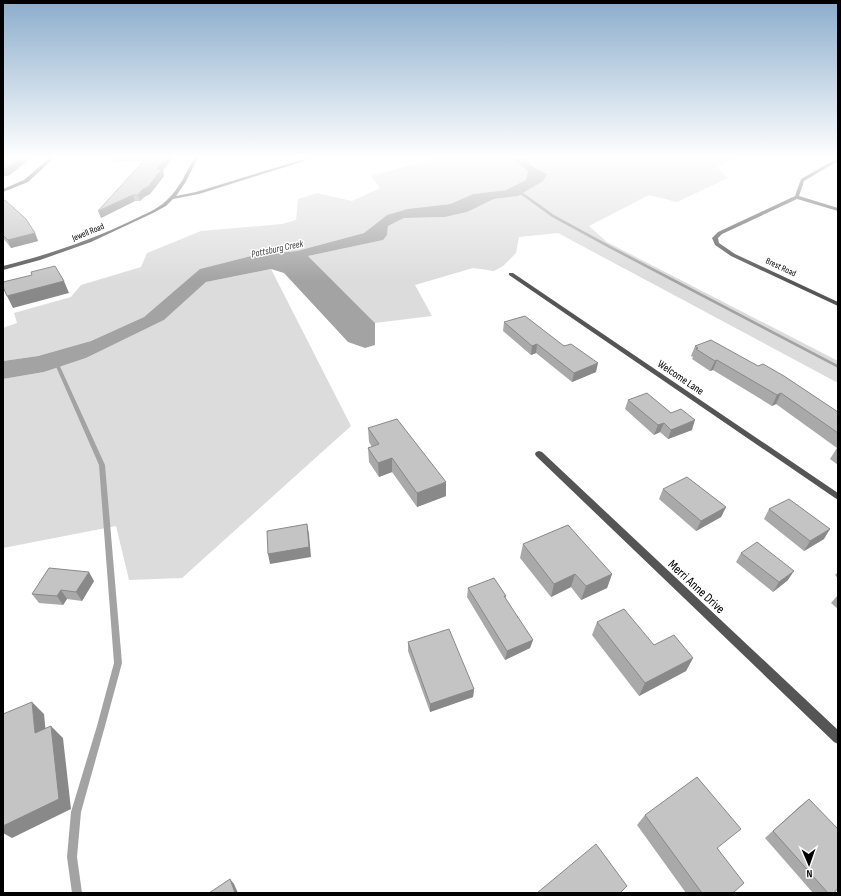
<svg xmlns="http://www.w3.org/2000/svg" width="841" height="896" font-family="'Sofia Sans Condensed',sans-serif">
<rect width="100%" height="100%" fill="#fff"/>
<path fill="#dcdcdc" d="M 443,156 L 512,156 L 511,158 L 528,170 L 527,180 L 506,190 L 473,194 L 450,204 L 407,209 L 387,215 L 364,233 L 297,251 L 255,255 L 201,269 L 144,317 L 91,341 L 38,356 L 3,361 L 3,328 L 17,323 L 14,313 L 71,297 L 81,285 L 141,267 L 147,253 L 201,231 L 282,224 L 296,220 L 298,199 L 317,193 L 352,201 L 380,188 L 371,176 Z
M 530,156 L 743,156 L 717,167 L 728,178 L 677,202 L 649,195 L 589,226 L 607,242 L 838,361 L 838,383 L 558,233 L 519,237 L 516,253 L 503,266 L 494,271 L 473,268 L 415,285 L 432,316 L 375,323 L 308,256 L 382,240 L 387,235 L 388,226 L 404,218 L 445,217 L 467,212 L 494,199 L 518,196 L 547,174 L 527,161 Z
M 271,269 L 351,426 L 182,578 L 129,580 L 116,526 L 3,548 L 3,379 L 44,372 L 86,358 L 164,320 L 206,282 Z"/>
<path fill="#a3a3a3" d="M 512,156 L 532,156 L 527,161 L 534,167 L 547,174 L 543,181 L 518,196 L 494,199 L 467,212 L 445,217 L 404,218 L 388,226 L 387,235 L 383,240 L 308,256 L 375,323 L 375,345 L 365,348 L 348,342 L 284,273 L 271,269 L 206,282 L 164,320 L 86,358 L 44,372 L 3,379 L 3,361 L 38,356 L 91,341 L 144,317 L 200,269 L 255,255 L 297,251 L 364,233 L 387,215 L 407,209 L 450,204 L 473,194 L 506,190 L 526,180 L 528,171 L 510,158 Z"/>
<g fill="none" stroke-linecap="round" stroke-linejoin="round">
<path fill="#a3a3a3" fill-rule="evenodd" d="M 516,189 L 518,189 L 554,215 L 611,246 L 838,365 L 838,368 L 609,248 L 552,217 L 516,191 Z
M 54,361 L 58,361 L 58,362 L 105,465 L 122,663 L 105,726 L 81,812 L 77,857 L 82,893 L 72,893 L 67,857 L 71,812 L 97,726 L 114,663 L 99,465 L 54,362 Z"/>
<path fill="#555" fill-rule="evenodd" d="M 52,156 L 56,156 L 28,182 L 3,192 L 3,189 L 24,180 Z
M 195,156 L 199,156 L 185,183 L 176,196 L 196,192 L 314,156 L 320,156 L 199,194 L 173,199 L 166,206 L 153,213 L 91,242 L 40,260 L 3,270 L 3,266 C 48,255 91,240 133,220 C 145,214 158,209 167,200 C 180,188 187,171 195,156 Z
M 838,158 L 838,161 L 804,181 L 799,196 L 838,208 L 838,211 L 797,199 L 722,234 L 718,238 L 719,243 L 735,254 L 838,302 L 838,306 L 731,256 L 715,245 L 712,238 L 718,232 L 795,196 L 801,179 Z
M 509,273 L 513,273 L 838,493 L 838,500 L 509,275 Z
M 539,451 L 542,452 L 838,730 L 838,744 L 834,742 L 536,456 L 535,454 L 536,452 Z"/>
</g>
<path fill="#a9a9a9" d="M 111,156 L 173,156 L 163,171 L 164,176 L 150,194 L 144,197 L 140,201 L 135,201 L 101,218 L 143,161 L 113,162 Z
M 3,201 L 35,233 L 38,241 L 11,248 L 3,238 Z
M 504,322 L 596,372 L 572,382 L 536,353 L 531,355 L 503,331 Z
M 695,346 L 838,412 L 838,465 L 830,459 L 837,448 L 776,404 L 772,406 L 713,370 L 710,371 L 692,359 L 693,357 L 691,356 Z
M 628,400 L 692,430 L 668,439 L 660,432 L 654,435 L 625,409 Z
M 368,428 L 446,496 L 417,507 L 392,472 L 379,477 L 369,462 L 368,448 L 372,447 L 369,442 Z
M 663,489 L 726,507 L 721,517 L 696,531 L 659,499 Z
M 769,509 L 824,539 L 804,551 L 764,519 Z
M 523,544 L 612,574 L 607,588 L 581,600 L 571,587 L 551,597 L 520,558 Z
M 741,553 L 788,580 L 773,592 L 736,562 Z
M 838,572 L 838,578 L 835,575 Z
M 94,581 L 82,601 L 67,599 L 63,605 L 39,603 L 32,594 Z
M 468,588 L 506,596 L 505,599 L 533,640 L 530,648 L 505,660 L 467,597 Z
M 838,595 L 838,609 L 831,603 Z
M 597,622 L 654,645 L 693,658 L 686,671 L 639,696 L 592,635 Z
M 408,642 L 474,689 L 473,697 L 430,712 L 408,651 Z
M 809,799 L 834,893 L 813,893 L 765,838 L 800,806 Z
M 645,815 L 717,848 L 733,893 L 686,893 L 637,825 Z"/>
<path fill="#898989" d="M 23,156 L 34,156 L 10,175 L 3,177 L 3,169 Z
M 167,156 L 173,156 L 163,171 L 164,176 L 150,194 L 144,197 L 140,201 L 138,195 Z
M 133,195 L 135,201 L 101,218 L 98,211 Z
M 35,233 L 38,241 L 11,248 L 8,240 Z
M 64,281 L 69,293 L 13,308 L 7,296 Z
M 537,344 L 536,353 L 531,355 L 532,346 Z
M 717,360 L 713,370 L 710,371 L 715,361 Z
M 598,363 L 596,372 L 572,382 L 574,373 Z
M 781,393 L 776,404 L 772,406 L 777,395 Z
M 695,420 L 692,430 L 668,439 L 671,430 Z
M 664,423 L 660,432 L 654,435 L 658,425 Z
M 392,458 L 392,472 L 379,477 L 378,463 Z
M 446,482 L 446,496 L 417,507 L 417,493 Z
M 726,507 L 721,517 L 696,531 L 701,521 Z
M 307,524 L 309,534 L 311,557 L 270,564 L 268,554 Z
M 830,529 L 824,539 L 804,551 L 810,541 Z
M 794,571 L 788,580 L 773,592 L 779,582 Z
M 89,572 L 94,581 L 82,601 L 76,592 Z
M 575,574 L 571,587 L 551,597 L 554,584 Z
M 612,574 L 607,588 L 581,600 L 586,586 Z
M 61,590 L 67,599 L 63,605 L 57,596 Z
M 533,640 L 530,648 L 505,660 L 507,651 Z
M 693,658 L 686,671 L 639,696 L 645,683 Z
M 474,689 L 473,697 L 430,712 L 430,704 Z
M 32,702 L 44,714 L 47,744 L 35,733 Z
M 51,726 L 63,738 L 71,809 L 12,838 L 3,833 L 3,826 Z
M 230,879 L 234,884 L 238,893 L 235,893 Z"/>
<path fill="#c4c4c4" stroke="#898989" d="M 3,156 L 23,156 L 7,168 L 3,169 Z
M 148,156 L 167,156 L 157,169 L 162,169 L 148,187 L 142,190 L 138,195 L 133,195 L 98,211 Z
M 5,200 L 26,219 L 35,233 L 8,240 L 3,235 L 3,201 Z
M 55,266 L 64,281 L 7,296 L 3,287 L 3,282 L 32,275 L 31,272 Z
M 525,316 L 564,346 L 571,344 L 598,363 L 574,373 L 537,344 L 532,346 L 504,322 Z
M 711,340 L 758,366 L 763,364 L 784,376 L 838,412 L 838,433 L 781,393 L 777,395 L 717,360 L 715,361 L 696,349 L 698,348 L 695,346 Z
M 647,393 L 671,413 L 681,409 L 695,420 L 671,430 L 664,423 L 658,425 L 628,400 Z
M 397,419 L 446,482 L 417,493 L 392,458 L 378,463 L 368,448 L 379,444 L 368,428 Z
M 687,477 L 726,507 L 701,521 L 663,489 Z
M 789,499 L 830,529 L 810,541 L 769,509 Z
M 307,524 L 309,547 L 268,554 L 267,531 Z
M 568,525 L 612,574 L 586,586 L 575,574 L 554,584 L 523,544 Z
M 757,542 L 794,571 L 779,582 L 741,553 Z
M 49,568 L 89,572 L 76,592 L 61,590 L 57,596 L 32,594 Z
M 494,578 L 506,596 L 504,596 L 533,640 L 507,651 L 468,588 Z
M 624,609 L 654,645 L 674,635 L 693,658 L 645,683 L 597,622 Z
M 449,629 L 474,689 L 430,704 L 408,642 Z
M 32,702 L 35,733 L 51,726 L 59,799 L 3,826 L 3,714 Z
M 697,777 L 741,829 L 717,848 L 744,883 L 733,893 L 702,893 L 645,815 Z
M 809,799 L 838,829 L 838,888 L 834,893 L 828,893 L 773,831 Z
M 596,844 L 627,886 L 620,893 L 537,893 Z
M 230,879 L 235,893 L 209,893 Z"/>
<linearGradient id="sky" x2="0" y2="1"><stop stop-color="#8cadcc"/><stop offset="0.56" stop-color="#fff"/><stop offset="1" stop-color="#fff" stop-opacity="0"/></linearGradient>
<rect width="841" height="281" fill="url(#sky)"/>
<g text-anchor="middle" stroke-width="3" stroke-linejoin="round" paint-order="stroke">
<g font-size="9" fill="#000" stroke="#fff">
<text transform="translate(88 232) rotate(-22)" y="3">Jewell Road</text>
<text transform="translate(781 267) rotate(25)" y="3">Brest Road</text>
</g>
<g font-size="10" font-style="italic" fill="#444" stroke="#fff">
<text transform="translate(277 248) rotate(-12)" y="4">Pottsburg Creek</text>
</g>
<g font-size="11" fill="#000" stroke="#fff">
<text transform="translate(681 377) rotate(34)" y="4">Welcome Lane</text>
</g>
<g font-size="13" fill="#000" stroke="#fff">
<text transform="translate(697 586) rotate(43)" y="5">Merri Anne Drive</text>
</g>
</g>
<rect width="841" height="896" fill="none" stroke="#000000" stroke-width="8"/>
<g transform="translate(809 864) rotate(178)" stroke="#ffffff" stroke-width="3" paint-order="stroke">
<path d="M0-3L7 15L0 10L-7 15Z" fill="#000000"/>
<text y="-6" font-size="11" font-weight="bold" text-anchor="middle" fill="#000000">N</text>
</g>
</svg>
